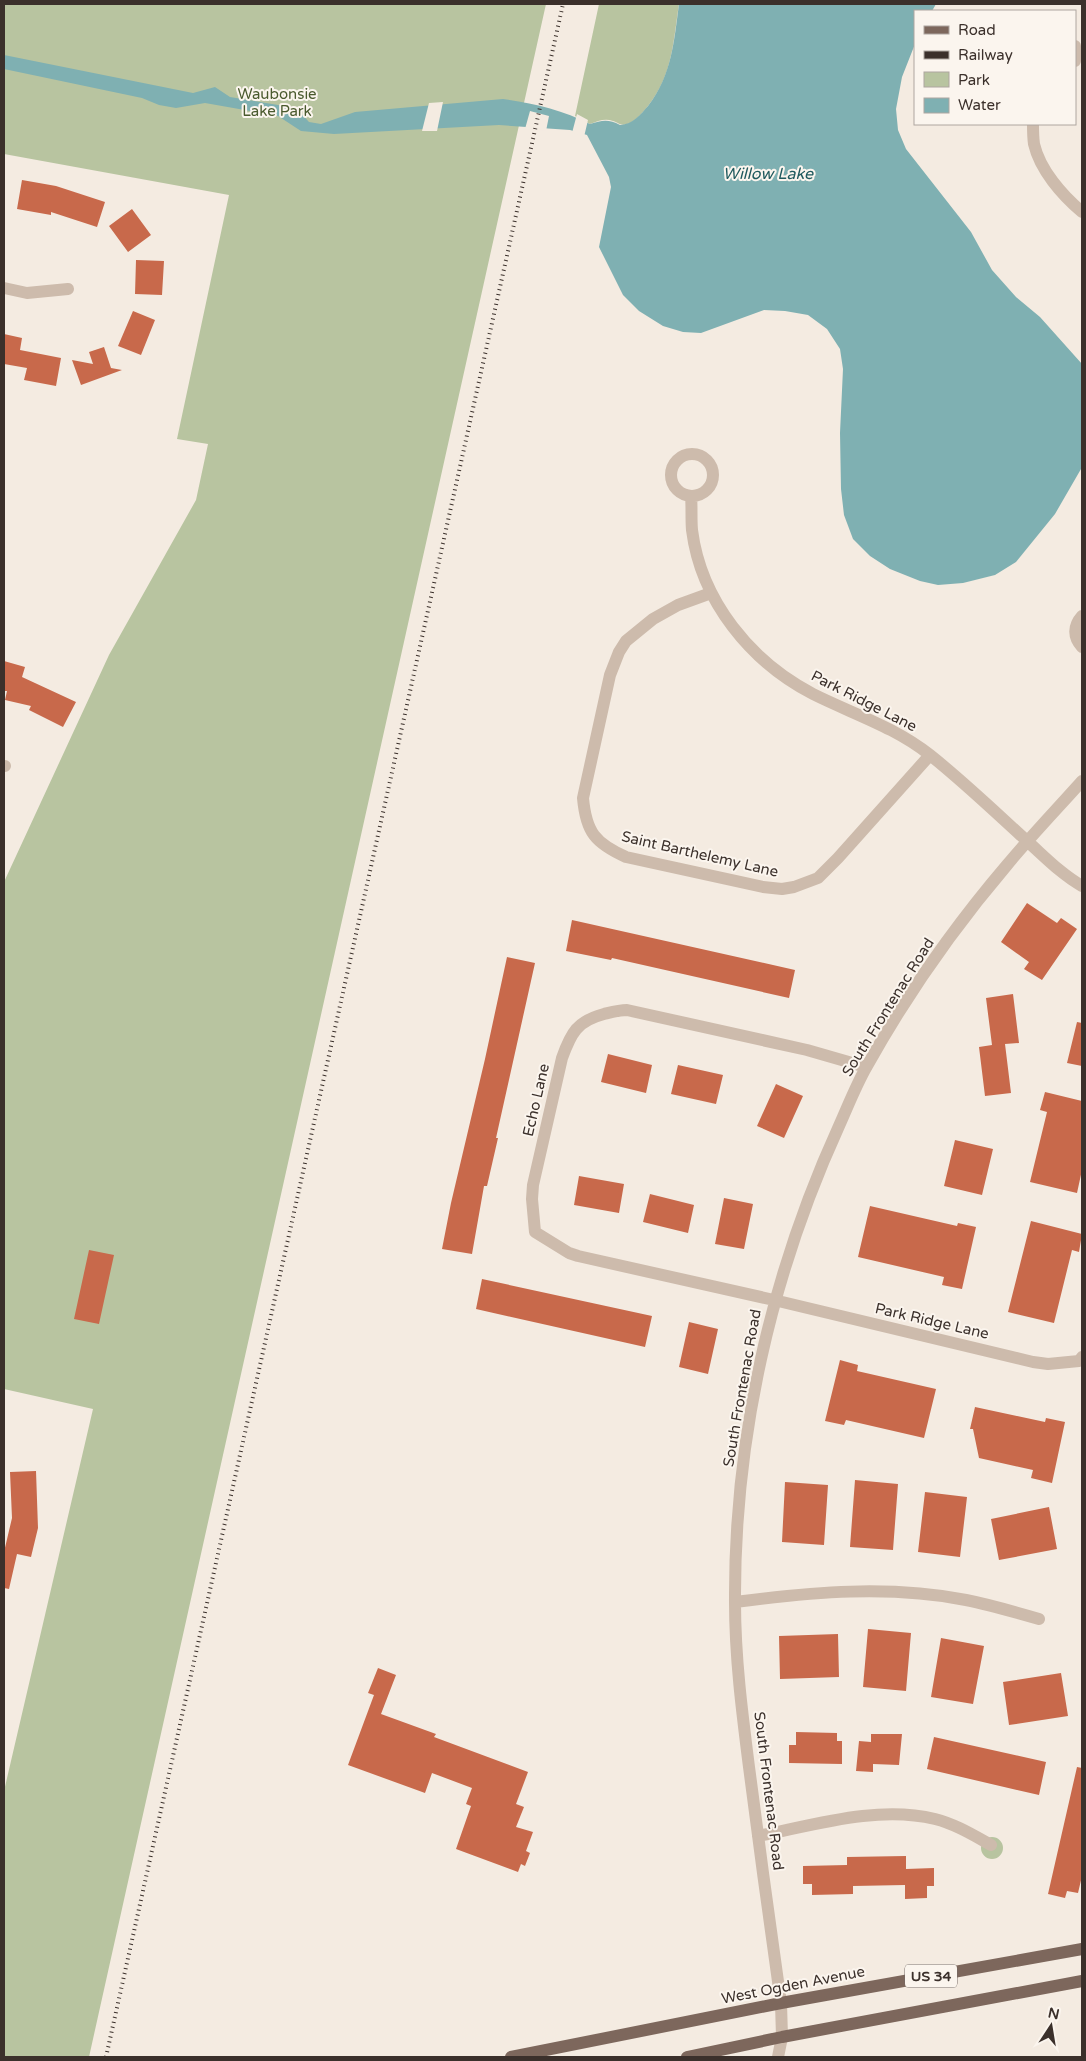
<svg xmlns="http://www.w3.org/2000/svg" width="1086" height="2061" font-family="'Varela Round',sans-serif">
<rect width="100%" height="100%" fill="#f4ebe1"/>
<path fill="#b8c4a0" d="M 4,4 L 546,4 L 89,2057 L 4,2057 L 4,1791 L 93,1409 L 4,1389 L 4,882 L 109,655 L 196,500 L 208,444 L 177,439 L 229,195 L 4,154 Z
M 599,4 L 679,4 C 673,42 673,74 648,106 C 642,113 636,121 627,124 C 621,126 619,123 613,121 C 605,118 598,121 590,124 L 575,116 Z
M981 1848a11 11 0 1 1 22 0a11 11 0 1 1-22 0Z"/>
<path fill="#7fb0b2" d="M 679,4 L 936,4 L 932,11 L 915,11 L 915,44 L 902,77 L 896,109 L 898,130 L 906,149 L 971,232 L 992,270 L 1016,297 L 1040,317 L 1082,364 L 1081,469 L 1055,514 L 1016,562 L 995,575 L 963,583 L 938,585 L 920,581 L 890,569 L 870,556 L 853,539 L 844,515 L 841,489 L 840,433 L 843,369 L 840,349 L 827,329 L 808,315 L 785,311 L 764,310 L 701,333 L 683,332 L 663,326 L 639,311 L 623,295 L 599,247 L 611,187 L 609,177 L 587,135 L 570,130 L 499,125 L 334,134 L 301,131 L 278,116 L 205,103 L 176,108 L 159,105 L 142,98 L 4,69 L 4,55 L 193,93 L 215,87 L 230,97 L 290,107 L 299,111 L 309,122 L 321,124 L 355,112 L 503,99 C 533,103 563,110 590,124 C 602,120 609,119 620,125 C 633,124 640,115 648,106 C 672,75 674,41 679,4 Z"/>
<path fill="#f4ebe1" d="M 443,102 L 437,131 L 422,131 L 429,103 Z
M 530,111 L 549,116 L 546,131 L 525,129 Z
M 577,114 L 588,120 L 584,137 L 572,133 Z"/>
<path fill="#c8694b" d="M 22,180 L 56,186 L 105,202 L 97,227 L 51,212 L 51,215 L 17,209 Z
M 132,209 L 151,235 L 128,252 L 109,226 Z
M 136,260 L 164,261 L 162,295 L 135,294 Z
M 133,311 L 155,320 L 141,355 L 118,346 Z
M 4,334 L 22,338 L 20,350 L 61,358 L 56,386 L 24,380 L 27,368 L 4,364 Z
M 104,347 L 111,368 L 122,370 L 81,385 L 72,360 L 93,364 L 89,352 Z
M 4,661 L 25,667 L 22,677 L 76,702 L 63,727 L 29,710 L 31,706 L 5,700 L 7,691 L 4,691 Z
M 1027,903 L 1057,923 L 1061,918 L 1077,929 L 1042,980 L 1024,969 L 1029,962 L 1001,942 Z
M 572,920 L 795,970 L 789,998 L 612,958 L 611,960 L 566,951 Z
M 507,957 L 535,963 L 496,1138 L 498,1138 L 487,1186 L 484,1186 L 472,1254 L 442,1249 L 451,1203 L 485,1059 Z
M 1013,994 L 1019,1043 L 1005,1044 L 1011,1093 L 985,1096 L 979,1047 L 992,1045 L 986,998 Z
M 1077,1022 L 1082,1023 L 1082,1066 L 1067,1063 Z
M 608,1054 L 652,1065 L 646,1093 L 601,1082 Z
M 678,1065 L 723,1075 L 716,1104 L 671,1094 Z
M 776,1084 L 803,1096 L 784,1138 L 757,1126 Z
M 1045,1092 L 1082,1101 L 1082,1170 L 1077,1193 L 1030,1182 L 1047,1112 L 1040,1110 Z
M 955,1140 L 993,1149 L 982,1195 L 944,1186 Z
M 579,1176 L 624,1184 L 619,1213 L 574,1205 Z
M 650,1194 L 694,1205 L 688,1233 L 643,1222 Z
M 724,1198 L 753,1204 L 744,1249 L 715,1244 Z
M 870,1206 L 957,1226 L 958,1223 L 976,1227 L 962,1289 L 942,1285 L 944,1277 L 858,1257 Z
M 1031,1221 L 1082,1234 L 1079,1252 L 1072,1250 L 1054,1323 L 1008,1312 Z
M 89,1250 L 114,1255 L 99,1324 L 74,1319 Z
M 482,1279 L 652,1316 L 645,1347 L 476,1309 Z
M 689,1322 L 718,1329 L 708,1374 L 679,1367 Z
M 840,1360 L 858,1365 L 857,1371 L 936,1389 L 924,1438 L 846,1420 L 844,1425 L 825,1421 Z
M 975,1407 L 1045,1422 L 1046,1418 L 1065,1422 L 1052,1483 L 1031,1478 L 1033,1470 L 979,1458 L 973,1429 L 970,1429 Z
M 36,1471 L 38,1528 L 31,1557 L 17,1554 L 9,1589 L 4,1588 L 4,1552 L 12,1518 L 10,1472 Z
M 855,1480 L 898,1484 L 893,1550 L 850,1547 Z
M 785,1482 L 828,1485 L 824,1545 L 782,1542 Z
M 925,1492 L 967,1497 L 960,1557 L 918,1552 Z
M 1049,1507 L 1057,1549 L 999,1560 L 991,1519 Z
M 868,1629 L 911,1633 L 906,1691 L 863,1687 Z
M 838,1634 L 839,1677 L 780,1679 L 779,1636 Z
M 941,1638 L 984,1646 L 973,1704 L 931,1697 Z
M 378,1668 L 396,1675 L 381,1714 L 436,1734 L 434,1737 L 528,1772 L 516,1804 L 524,1807 L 516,1827 L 533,1832 L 526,1851 L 530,1853 L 525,1866 L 521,1864 L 518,1872 L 456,1849 L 471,1806 L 466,1804 L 472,1788 L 432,1773 L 425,1793 L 348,1765 L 374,1695 L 368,1693 Z
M 1061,1673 L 1068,1716 L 1009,1725 L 1003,1682 Z
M 796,1732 L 837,1733 L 837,1741 L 842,1741 L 842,1764 L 789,1763 L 789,1745 L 796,1745 Z
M 871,1734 L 902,1734 L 899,1765 L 873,1764 L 873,1772 L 856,1771 L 859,1741 L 871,1742 Z
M 934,1737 L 1046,1762 L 1039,1795 L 927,1769 Z
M 1077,1767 L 1082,1768 L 1082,1876 L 1078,1893 L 1067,1891 L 1065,1898 L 1048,1894 Z
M 906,1856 L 906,1869 L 934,1868 L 934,1886 L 927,1886 L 927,1898 L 905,1899 L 905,1885 L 853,1886 L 853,1894 L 812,1895 L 812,1884 L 803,1884 L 803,1866 L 847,1865 L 847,1857 Z"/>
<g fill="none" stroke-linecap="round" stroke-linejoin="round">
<path stroke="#cdbbac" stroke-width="12" d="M 1075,46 L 1075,61
M 1033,124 C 1033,130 1033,137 1034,144 C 1040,170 1062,195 1082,212
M 4,288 L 27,293 L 68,289
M671 475a21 21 0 1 1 42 0a21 21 0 1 1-42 0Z
M 691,496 C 692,507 691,518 692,530 C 701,601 751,662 813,694 C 853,714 895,727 930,755 C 964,782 995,812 1027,841 C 1045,857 1061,874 1082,886
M 711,593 L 678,605 L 653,619 L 626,641 L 619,652 L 610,675 L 583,798 C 586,832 595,843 626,857 L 763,887 L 782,889 L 794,887 L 818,878 L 838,858 L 930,755
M 1082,616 C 1073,626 1073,637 1082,647
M 4,766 L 5,766
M 866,1067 L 807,1050 L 627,1010 C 619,1010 612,1012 604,1014 C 577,1021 571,1033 562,1058 L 533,1185 L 532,1199 L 535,1232 L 569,1253 L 578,1256 L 774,1300 L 1033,1362 L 1048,1364 L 1079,1361 L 1082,1357
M 735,1602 C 812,1592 889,1585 966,1600 C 991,1605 1015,1612 1039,1619
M 758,1836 C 814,1825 878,1805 935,1819 C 955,1824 973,1835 991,1845
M 778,2057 L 782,2037 L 781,2003 C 770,1924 759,1846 749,1767 C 742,1712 735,1657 735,1602 C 734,1438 771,1275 839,1126 C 848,1106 856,1085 867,1066 C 906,996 955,926 1007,865 C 1031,836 1057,809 1082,781"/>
<path stroke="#7d675c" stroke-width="12" d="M 511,2057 L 781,2003 L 1082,1949
M 687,2057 L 782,2037 L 1082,1981"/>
<path stroke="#3b302b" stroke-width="4" stroke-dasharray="1 4" stroke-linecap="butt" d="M 106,2057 L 563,4"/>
</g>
<g text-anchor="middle" stroke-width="4" stroke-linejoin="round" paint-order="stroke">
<rect fill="#fbf5ee" stroke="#756b66" stroke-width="1" x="905" y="1964.5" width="52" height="23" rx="4"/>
<g font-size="14" font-weight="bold" fill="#3b302b">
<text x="931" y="1981">US 34</text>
</g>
<g font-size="15" fill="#4a5a2e" stroke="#fbf5ee">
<text x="277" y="99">Waubonsie<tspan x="277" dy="17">Lake Park</tspan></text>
</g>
<g font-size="15" fill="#3b302b" stroke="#fbf5ee">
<text transform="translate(864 701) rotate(27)" y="5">Park Ridge Lane</text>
<text transform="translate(700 854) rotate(13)" y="5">Saint Barthelemy Lane</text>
<text transform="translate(888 1007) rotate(-58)" y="5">South Frontenac Road</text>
<text transform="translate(536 1100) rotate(-77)" y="5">Echo Lane</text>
<text transform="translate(932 1321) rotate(13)" y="5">Park Ridge Lane</text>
<text transform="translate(742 1388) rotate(-80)" y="5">South Frontenac Road</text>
<text transform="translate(769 1791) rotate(83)" y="5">South Frontenac Road</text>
<text transform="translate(793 1985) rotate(-11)" y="5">West Ogden Avenue</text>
</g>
<g font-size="16" font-style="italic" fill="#1f5a5e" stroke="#fbf5ee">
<text x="768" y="179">Willow Lake</text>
</g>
</g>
<rect width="1086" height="2061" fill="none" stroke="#3b302b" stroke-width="10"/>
<rect x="914" y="10" width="162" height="115" fill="#fbf5ee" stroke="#aea6a0"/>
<rect x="924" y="26" width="25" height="8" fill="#7d675c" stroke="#aea6a0"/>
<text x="958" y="35" font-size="15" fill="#3b302b">Road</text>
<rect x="924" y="51" width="25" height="8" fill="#3b302b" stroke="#aea6a0"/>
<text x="958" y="60" font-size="15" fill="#3b302b">Railway</text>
<rect x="924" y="72" width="25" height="15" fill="#b8c4a0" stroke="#aea6a0"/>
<text x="958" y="85" font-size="15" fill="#3b302b">Park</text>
<rect x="924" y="98" width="25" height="15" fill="#7fb0b2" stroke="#aea6a0"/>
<text x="958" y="110" font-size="15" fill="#3b302b">Water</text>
<g transform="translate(1051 2026) rotate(12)" stroke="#fbf5ee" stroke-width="4" paint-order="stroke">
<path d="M0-4L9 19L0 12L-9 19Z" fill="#3b302b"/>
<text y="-8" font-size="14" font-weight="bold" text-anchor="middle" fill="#3b302b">N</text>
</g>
</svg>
